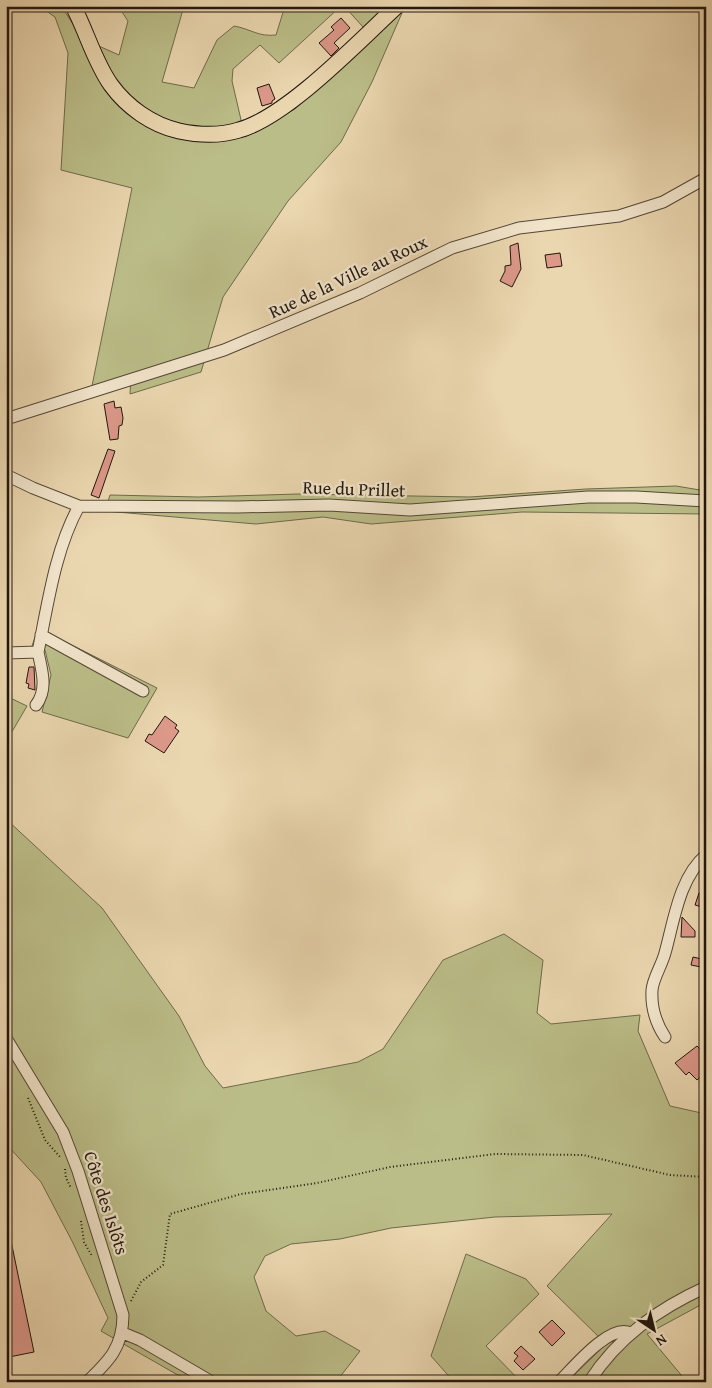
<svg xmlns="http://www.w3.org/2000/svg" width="712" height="1388" font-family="'Gentium Book Plus',serif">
<rect width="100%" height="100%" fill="#ead6af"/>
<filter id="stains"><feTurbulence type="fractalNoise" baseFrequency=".004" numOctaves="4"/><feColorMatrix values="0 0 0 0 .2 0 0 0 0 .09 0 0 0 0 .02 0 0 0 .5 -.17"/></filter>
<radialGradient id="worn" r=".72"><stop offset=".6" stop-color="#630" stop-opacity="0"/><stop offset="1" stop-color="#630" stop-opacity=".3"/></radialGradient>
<path fill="#bbbd88" stroke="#6e6a4b" d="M 39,6 L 61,6 L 83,39 L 119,55 L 128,21 L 118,6 L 184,6 L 162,82 L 194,88 L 217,40 L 234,26 C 251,29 258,37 276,35 L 285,6 L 341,6 L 279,63 L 260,45 L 233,69 L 232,81 L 245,137 L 295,109 L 373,38 L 344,6 L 405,6 L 372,82 L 341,142 L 288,201 L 223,297 L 201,372 L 130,394 L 131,378 L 92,386 L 132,188 L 61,170 L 68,53 L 55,17 Z
M 676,486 L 706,491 L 706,514 L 522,512 L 371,524 L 323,517 L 256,524 L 105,511 L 110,495 L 198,497 L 298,494 L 470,497 L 586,489 Z
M 38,628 L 157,688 L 128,738 L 42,712 L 51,675 L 45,650 L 31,649 Z
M 6,696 L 27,706 L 6,742 Z
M 6,819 L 102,908 L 179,1016 L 205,1066 L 223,1088 L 358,1062 L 383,1049 L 443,960 L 504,934 L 543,960 L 537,1013 L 551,1024 L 640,1015 L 638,1031 L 670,1106 L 706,1114 L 706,1302 L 647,1334 L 687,1382 L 567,1382 L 606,1344 L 547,1286 L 612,1214 L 495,1217 L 391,1228 L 340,1239 L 291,1244 L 265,1256 L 254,1277 L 266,1311 L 296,1336 L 325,1331 L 360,1351 L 336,1382 L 194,1382 L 176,1374 L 101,1331 L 108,1318 L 73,1243 L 41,1182 L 6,1144 Z
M 466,1254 L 526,1279 L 539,1294 L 486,1346 L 521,1382 L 454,1382 L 431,1356 Z"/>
<path fill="#dc9889" stroke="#22170e" d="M 341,18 L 350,28 L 334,43 L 339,48 L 331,56 L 319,43 L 334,30 L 331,27 Z
M 269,84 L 275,99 L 272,101 L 272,103 L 262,106 L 257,88 Z
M 518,243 L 521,269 L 512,287 L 500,281 L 505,271 L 505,266 L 511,265 L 510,246 Z
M 560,253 L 562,266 L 547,268 L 545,255 Z
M 114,401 L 115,408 L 121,407 L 123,418 L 122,425 L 119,426 L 118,439 L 110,440 L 104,404 Z
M 108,449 L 115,451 L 99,498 L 91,495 Z
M 29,667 L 34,667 L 35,690 L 28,688 L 29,684 L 26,683 Z
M 165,716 L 177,725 L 175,728 L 179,731 L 164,753 L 145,741 L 149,734 L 152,735 Z
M 699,893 L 706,895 L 706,908 L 695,905 Z
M 682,917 L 695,931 L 695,937 L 681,937 Z
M 693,957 L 706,960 L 706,968 L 691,965 Z
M 697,1046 L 705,1054 L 701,1058 L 706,1063 L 706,1072 L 697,1080 L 689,1072 L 686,1075 L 675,1063 Z
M 6,1236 L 10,1236 L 34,1352 L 9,1357 L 6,1343 Z
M 552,1320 L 565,1333 L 552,1346 L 539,1332 Z
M 521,1346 L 535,1359 L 523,1370 L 514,1361 L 518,1356 L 514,1353 Z"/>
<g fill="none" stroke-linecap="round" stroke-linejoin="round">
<defs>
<path id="minor" d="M 6,419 L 224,350 L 360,293 L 452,248 L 519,228 L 619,216 L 663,202 L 706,178
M 6,475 L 33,488 L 79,506 L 238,507 L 329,505 L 410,510 L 588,497 L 636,497 L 706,501
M 41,635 L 143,691
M 6,653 L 38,652 C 48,603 55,550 79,506
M 36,705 C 48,689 42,671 38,652
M 665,1037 C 655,1022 651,1008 652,990 C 653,978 662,965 665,953 C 674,921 679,878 706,855
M 6,1038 L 63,1132 L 78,1171 L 123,1315 C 123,1347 109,1361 87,1382
M 123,1333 L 140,1340 L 212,1382
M 559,1382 C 573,1368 610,1323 630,1333
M 589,1382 C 618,1337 658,1309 706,1287"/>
<path id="major" d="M 73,6 C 87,32 94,61 111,85 C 127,107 152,125 179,131 C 198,135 220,136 239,130 C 287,117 359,41 397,6"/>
</defs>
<use href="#minor" stroke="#544736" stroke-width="13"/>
<use href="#major" stroke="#22170e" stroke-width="17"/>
<path stroke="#22170e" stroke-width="2" stroke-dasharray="1 2.5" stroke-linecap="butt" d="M 6,1065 L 12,1071
M 28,1098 L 45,1140 L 61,1158
M 65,1169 L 66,1178 L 71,1188
M 81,1221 L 84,1242 L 92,1256
M 131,1301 L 141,1282 L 163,1265 L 170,1214 L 241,1194 L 317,1183 L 390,1167 L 495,1154 L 583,1155 L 670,1175 L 706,1177"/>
<use href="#minor" stroke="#f1e4cb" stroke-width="11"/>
<use href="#major" stroke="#ead6af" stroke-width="15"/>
</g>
<g text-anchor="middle" stroke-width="4.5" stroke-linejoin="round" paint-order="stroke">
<g font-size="18" fill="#22170e" stroke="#f1e4cb">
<text transform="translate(348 277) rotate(-25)" y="6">Rue de la Ville au Roux</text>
<text transform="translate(354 489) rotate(2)" y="6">Rue du Prillet</text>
<text transform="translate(106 1203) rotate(72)" y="6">Côte des Islôts</text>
</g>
</g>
<rect width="712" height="1388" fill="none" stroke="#ead6af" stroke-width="25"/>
<rect x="8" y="8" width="697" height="1373" fill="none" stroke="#22170e" stroke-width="2.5"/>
<rect x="12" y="12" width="687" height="1363" fill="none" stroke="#22170e"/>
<g transform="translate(654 1330) rotate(145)" stroke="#f1e4cb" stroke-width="4" paint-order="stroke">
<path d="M0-4L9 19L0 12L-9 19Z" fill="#22170e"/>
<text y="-8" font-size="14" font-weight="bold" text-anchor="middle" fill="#22170e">N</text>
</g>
<rect width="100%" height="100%" filter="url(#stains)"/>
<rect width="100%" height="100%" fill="url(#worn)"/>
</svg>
